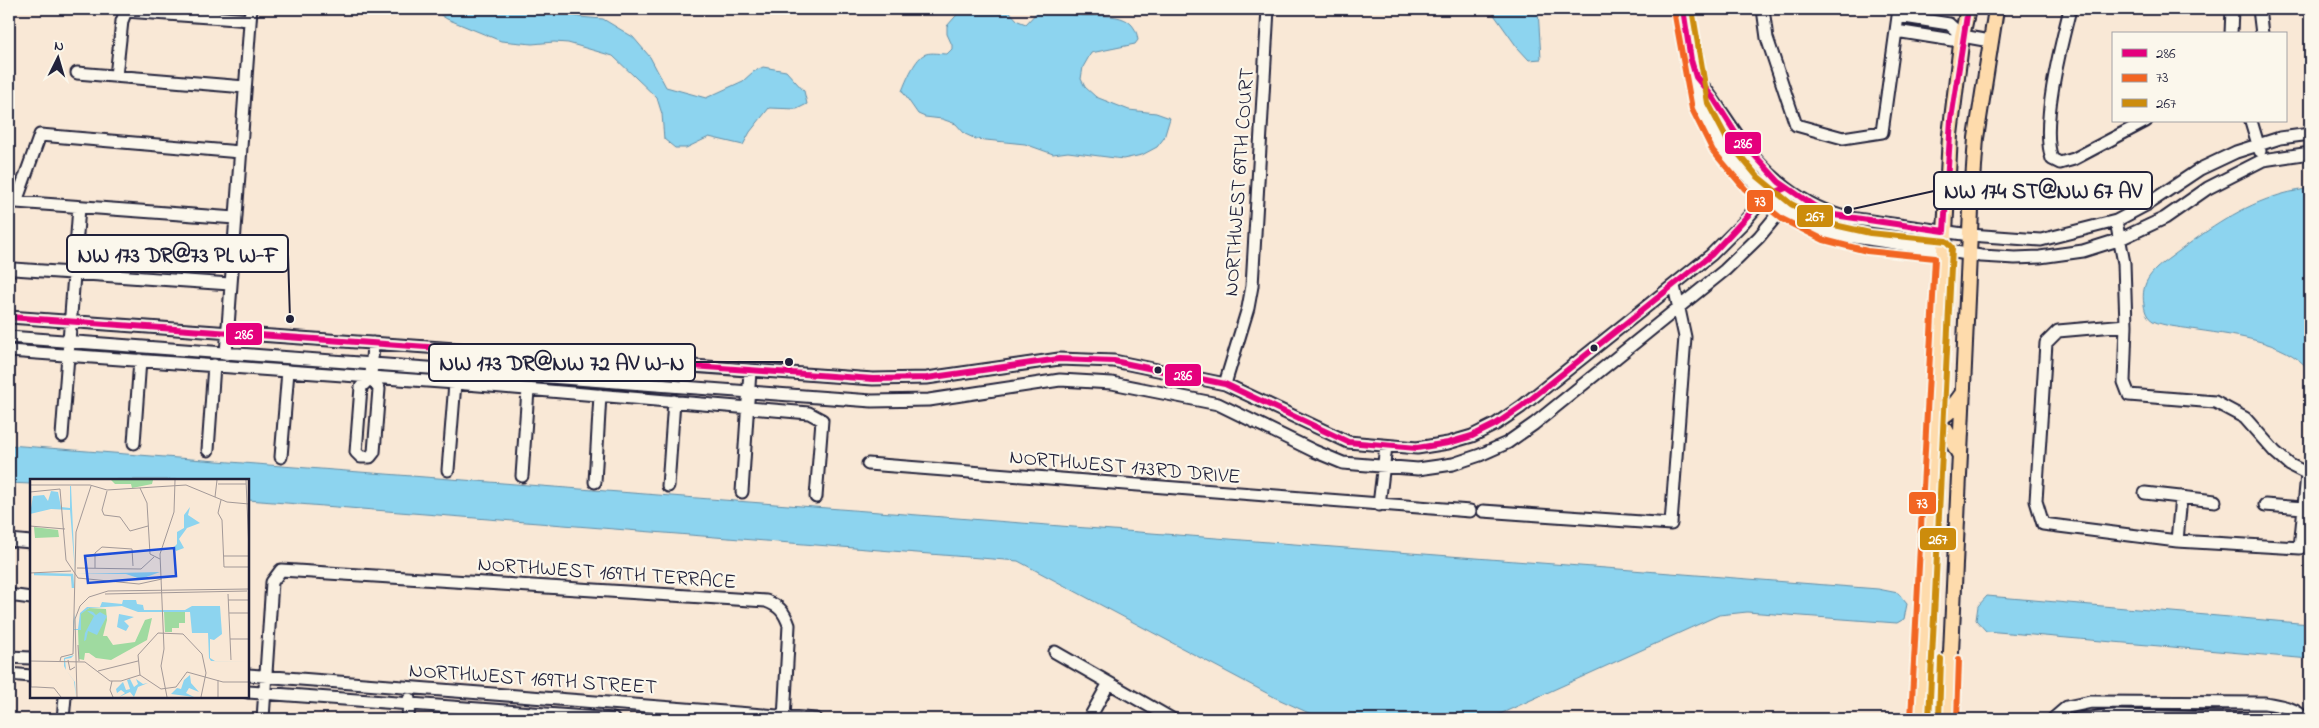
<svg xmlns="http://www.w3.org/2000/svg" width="2319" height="728" font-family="'Indie Flower',sans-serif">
<rect width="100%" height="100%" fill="#f9e8d6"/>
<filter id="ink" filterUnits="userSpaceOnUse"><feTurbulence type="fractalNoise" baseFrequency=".02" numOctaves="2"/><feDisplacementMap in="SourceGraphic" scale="10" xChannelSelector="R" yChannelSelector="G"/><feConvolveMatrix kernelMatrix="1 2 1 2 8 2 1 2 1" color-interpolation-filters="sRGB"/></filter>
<g filter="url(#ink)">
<path fill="#8dd4ef" stroke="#628da7" d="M 431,9 L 551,9 L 579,17 L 603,19 L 633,37 L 650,57 L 666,87 L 706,98 L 743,81 L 753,72 L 763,67 L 786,71 L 804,91 L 807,104 L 797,109 L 769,108 L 750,132 L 743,145 L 709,137 L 686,148 L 675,148 L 664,139 L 662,114 L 657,98 L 613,56 L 568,43 L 554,42 L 532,44 L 501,41 L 447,19 Z
M 962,9 L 1007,9 L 1018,21 L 1026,24 L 1040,9 C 1046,9 1054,8 1060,9 C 1063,9 1066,13 1070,14 C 1092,20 1134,5 1138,40 L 1135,44 L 1091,53 L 1083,67 L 1081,79 L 1085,87 L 1096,97 L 1129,110 L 1156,113 L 1170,118 L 1164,138 L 1157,147 L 1142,155 L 1123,159 L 1068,152 L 1053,154 L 1025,144 L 976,139 L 965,134 L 956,124 L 942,119 L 925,117 L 918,114 L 902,91 C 906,81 916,56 926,54 C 932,52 940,54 947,54 L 952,49 L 952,45 L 947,34 L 947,26 Z
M 1490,9 L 1538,9 L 1541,59 L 1529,60 L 1517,47 Z
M 2306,189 L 2310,189 L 2310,371 C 2285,339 2228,335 2191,329 C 2179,327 2164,326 2153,321 C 2147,317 2145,312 2144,305 C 2140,281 2153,270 2171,257 C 2202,234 2236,209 2273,197 C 2284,193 2295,191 2306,189 Z
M 9,445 L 1878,589 L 1898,593 L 1907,604 L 1904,619 L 1897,623 L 1747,612 L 1719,615 L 1489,719 L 1322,719 L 1276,698 L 1018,561 L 248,500 L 248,480 L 31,480 L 31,484 L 9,483 Z
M 1987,596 L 2310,624 L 2310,659 L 1986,631 L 1976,620 L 1978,606 Z"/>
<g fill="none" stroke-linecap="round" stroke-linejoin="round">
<defs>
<path id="minor" d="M 1683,9 L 1691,60 L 1696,77 L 1699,104 L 1723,149 L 1766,196 L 1782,209 L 1828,233 L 1981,256 L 2015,258 L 2040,257 L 2083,251 L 2118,240 L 2165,218 L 2208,188 L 2263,160 L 2310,153
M 1763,9 L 1767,38 L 1796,125 L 1843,138 L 1882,132 L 1899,9
M 2070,9 C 2061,45 2040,125 2052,159 L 2060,163 L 2074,159 L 2146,121
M 2259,9 L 2262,34
M 1898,16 L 1949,24 L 1962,36
M 1896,31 L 1952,40 L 1962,36 L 1990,41
M 2231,34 L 2232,9
M 77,73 L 245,87
M 116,76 L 122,21 L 126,11 L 250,20
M 1696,77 C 1712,96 1724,116 1738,136 C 1764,175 1804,208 1849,218 L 1970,235 L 2041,240 L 2116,221 L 2146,205 L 2200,169 L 2236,152 L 2280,138 L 2310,134
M 2251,121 L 2260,151
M 235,218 L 16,202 L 40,135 L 240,152
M 2116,221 L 2124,263 L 2126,325 L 2124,382 L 2129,395 L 2215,402 L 2245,418 L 2275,452 L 2290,465 L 2310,475
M 14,269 L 230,284
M 9,317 L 873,379 L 927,378 L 1059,359 L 1114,361 L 1225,384 L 1348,442 L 1417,448 L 1448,443 L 1472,436 L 1496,424 L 1521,407 L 1711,255 L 1743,223 L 1766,196 L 1786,188
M 2126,325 L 2058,331 L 2046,343 L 2036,501 L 2043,524 L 2177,541 L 2300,548 L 2307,475
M 9,337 L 872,401 L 929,400 L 1060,380 L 1112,383 L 1218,404 L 1314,451 L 1343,463 L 1418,469 L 1453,464 L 1480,455 L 1507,443 L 1534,424 L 1725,270 L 1759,237 L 1782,209 L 1786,188
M 9,351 L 455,383 L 809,413 L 822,420 L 816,497
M 226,354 L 251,9
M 371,377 L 379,389 L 374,452 L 370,457 L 361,457 L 356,452 L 361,387 L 371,377 L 373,343
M 1225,384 L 1248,308 L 1252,286 L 1268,9
M 62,436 L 79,207
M 134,443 L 140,360
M 208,450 L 214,365
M 281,457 L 288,371
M 868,464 L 1470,511
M 448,470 L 455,383
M 522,476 L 528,390
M 595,482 L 600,395
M 668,486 L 674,401
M 742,492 L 750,371
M 2145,493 L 2215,501
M 1379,505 L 1386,446
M 2265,505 L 2304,508
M 1483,511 L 1671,524 L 1685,337 L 1674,286
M 9,540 L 31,542
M 2177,541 L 2181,497
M 9,595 L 31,598
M 1055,652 L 1172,719
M 9,657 L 31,658
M 9,674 L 31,676
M 248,675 L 816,719
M 248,692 L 613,719
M 63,719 L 65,697
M 263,719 L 272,582 L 281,570 L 766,601 C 779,606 784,611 789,625 L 784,719
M 408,719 L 409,699
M 1089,719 L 1109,683
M 2053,719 L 2067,707 L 2091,702 L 2265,703 C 2280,706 2295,707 2305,719
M 2077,719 L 2113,716 L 2273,719"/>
<path id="major" d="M 1959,454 L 1946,430 L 1935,422 L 1948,413 L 1962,394
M 1920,719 L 1950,135 L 1962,36 L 1968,9
M 1948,719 L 1971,210 L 1976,138 L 1996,9"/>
</defs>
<use href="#minor" stroke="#22223b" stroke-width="15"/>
<use href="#major" stroke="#22223b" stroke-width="18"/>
<use href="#minor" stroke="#fbf7ec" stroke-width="11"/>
<use href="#major" stroke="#fedbac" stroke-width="14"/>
<defs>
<path id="bus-1" d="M 1683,9 L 1691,60 L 1696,77 L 1714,99 L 1738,137 L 1779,182 L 1814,206 L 1834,215 L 1944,231 L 1951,119 L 1968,9
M 9,317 L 873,379 L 927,378 L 1059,359 L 1114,361 L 1225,384 L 1348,442 L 1417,448 L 1448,443 L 1472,436 L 1496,424 L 1521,407 L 1711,255 L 1766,196 L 1786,188"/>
<path id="bus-2" d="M 1674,10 L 1692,109 L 1713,151 L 1745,189 L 1782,219 L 1824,240 L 1867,251 L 1935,258 L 1911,719
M 1957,719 L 1959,659"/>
<path id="bus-3" d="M 1692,9 L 1708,103 L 1728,141 L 1757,176 L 1791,204 L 1830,224 L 1870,233 L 1946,241 L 1952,247 L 1929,719
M 1939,719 L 1941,659"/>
</defs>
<use href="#bus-1" stroke="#fbf7ec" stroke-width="10"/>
<use href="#bus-2" stroke="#fbf7ec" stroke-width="10"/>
<use href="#bus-3" stroke="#fbf7ec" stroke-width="10"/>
<use href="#bus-1" stroke="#e5007d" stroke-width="6"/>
<use href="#bus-2" stroke="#f26522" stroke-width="6"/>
<use href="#bus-3" stroke="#cc8c0c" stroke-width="6"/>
</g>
</g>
<g fill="#22223b" stroke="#fbf7ec" stroke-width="2">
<circle cx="1594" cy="348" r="4.5"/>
<circle cx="1158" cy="370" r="4.5"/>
</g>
<g text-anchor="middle" stroke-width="4.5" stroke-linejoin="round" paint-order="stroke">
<g font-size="21" fill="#22223b" stroke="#fbf7ec">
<text transform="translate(1238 182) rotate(-86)" y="7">NORTHWEST 69TH COURT</text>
<text transform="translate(1125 466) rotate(5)" y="7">NORTHWEST 173RD DRIVE</text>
<text transform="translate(607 572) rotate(4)" y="7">NORTHWEST 169TH TERRACE</text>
<text transform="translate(533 678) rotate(4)" y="7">NORTHWEST 169TH STREET</text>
</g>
</g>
<g transform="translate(30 479)">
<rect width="219" height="219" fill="#f9e8d6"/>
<path d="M 81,1 L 123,1 L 122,5 L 102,9 L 101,5 L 85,5 ZM 4,48 L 28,51 L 29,58 L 5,59 ZM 59,129 L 76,130 L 77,141 L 73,157 L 77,157 L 83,166 L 105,163 L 115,141 L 122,139 L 117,161 L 81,181 L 66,179 L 59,174 L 55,174 L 54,181 L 49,180 L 48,151 L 51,150 L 51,134 ZM 134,133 L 155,133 L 155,144 L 149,144 L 149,149 L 142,149 L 142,153 L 135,153 Z" fill="#9fdaa0"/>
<path d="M 40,7 L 41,7 L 45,93 L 40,31 L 21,30 L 0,35 L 3,17 L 14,16 L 18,22 L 21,12 L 28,13 L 31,28 L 40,29 ZM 160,28 L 158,36 L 170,44 L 157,49 L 149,60 L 154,69 L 146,72 L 144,68 L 147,65 L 147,53 L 154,49 L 154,36 ZM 130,93 L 111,100 L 96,95 L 46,95 ZM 93,121 L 106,121 L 107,125 L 113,126 L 114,131 L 155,131 L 162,127 L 190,127 L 192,155 L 184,161 L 180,160 L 180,179 L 185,182 L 219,183 L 181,182 L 179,179 L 178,154 L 162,154 L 160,133 L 108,133 L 92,127 L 59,129 L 51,135 L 51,151 L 44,151 L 44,176 L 41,179 L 35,180 L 36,191 L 45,203 L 46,218 L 44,202 L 36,191 L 34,187 L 34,179 L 44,176 L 43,143 L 45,134 L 44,150 L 48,150 L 50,134 L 57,128 L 70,128 L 72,123 L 92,125 ZM 57,132 L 60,132 L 63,133 L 66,136 L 70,133 L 77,137 L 67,156 L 58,152 L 56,161 L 54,162 L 55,154 L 64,137 ZM 89,135 L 104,138 L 94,142 L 99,147 L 96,152 L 87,148 ZM 160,196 L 161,204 L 169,213 L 159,209 L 156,214 L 164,218 L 141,215 L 147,209 L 151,210 L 154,201 ZM 100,200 L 104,208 L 108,205 L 106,200 L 113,205 L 118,204 L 108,208 L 104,218 L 100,213 L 89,218 L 95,214 L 91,211 L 87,214 L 86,210 L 93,203 L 96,211 L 100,210 L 97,201 Z" fill="#8dd4ef"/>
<path fill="none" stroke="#8dd4ef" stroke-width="2.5" d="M 4,95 L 42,96 L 43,109"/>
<path fill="none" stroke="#a39998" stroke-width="1" d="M 216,1 L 219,72M 188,5 L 216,5M 0,6 L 60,6 L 77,11 L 156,6 L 197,23 L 219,25M 110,9 L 117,24 L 120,75 L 130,80M 77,12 L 72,31 L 74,36 L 90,38 L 100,52 L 118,47M 0,13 L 30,10 L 36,81 L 48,99 L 109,105 L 132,100M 185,18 L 187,1M 191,21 L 188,34 L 192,41 L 194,88 L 219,88M 0,47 L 35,50M 194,77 L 219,77M 47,89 L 111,90 L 124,78M 65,89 L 65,74 L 72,68 L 102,70 L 103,87M 0,94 L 41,92M 0,113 L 1,208 L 6,208M 75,115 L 217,112M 198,115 L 201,181M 198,121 L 219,121M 199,134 L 219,134M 200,160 L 219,160M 48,166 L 49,182M 38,181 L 40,191 L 45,188M 0,182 L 55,183 L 80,202 L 91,202 L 110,196 L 131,210 L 146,208 L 157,193 L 193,203 L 219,203M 30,182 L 31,178 L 43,175 L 46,53 L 61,7M 68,192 L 108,182M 110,196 L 108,176 L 128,154 L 153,155 L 172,175 L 176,194 L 171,218M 82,202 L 80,211 L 83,218M 6,208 L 24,209 L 31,218M 47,218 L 45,140 L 50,127 L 59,118 L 78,112 L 219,110M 137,218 L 131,187 L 134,170 L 130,75 L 144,33 L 145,1M 188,218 L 188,201"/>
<path fill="#1d4ed8" fill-opacity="0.15" stroke="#1d4ed8" stroke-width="2.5" d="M 144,69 L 146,97 L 58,104 L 55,77 Z"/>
<rect width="219" height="219" fill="none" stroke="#22223b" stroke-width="2.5"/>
</g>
<path fill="none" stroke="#22223b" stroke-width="2" d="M1848 210L1934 191M290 319L288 254M789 362L695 362"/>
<g fill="#22223b" stroke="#fbf7ec" stroke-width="2">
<circle cx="1848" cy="210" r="5"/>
<circle cx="290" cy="319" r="5"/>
<circle cx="789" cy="362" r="5"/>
</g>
<g fill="#fbf7ec" stroke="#22223b" stroke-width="2">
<rect x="1934" y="172" width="218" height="37" rx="5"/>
<rect x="67" y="235" width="221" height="37" rx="5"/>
<rect x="429" y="344" width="266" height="37" rx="5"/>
</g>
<g font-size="22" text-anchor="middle" font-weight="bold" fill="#22223b">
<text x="2043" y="198">NW 174 ST@NW 67 AV</text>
<text x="178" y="262">NW 173 DR@73 PL W-F</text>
<text x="562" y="370">NW 173 DR@NW 72 AV W-N</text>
</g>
<g stroke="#fbf7ec" stroke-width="2">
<rect x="1724" y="131" width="38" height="24" rx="5" fill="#e5007d"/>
<rect x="1746" y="189" width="28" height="24" rx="5" fill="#f26522"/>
<rect x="1796" y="204" width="38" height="24" rx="5" fill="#cc8c0c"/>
<rect x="225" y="322" width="38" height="24" rx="5" fill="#e5007d"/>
<rect x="1164" y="363" width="38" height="24" rx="5" fill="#e5007d"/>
<rect x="1908" y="491" width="29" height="24" rx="5" fill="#f26522"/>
<rect x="1919" y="527" width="38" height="24" rx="5" fill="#cc8c0c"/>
</g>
<g font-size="14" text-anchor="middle" font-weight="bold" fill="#fff">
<text x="1743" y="148">286</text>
<text x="1760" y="206">73</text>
<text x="1815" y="221">267</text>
<text x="244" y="339">286</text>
<text x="1183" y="380">286</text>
<text x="1922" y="508">73</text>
<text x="1938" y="544">267</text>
</g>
<rect width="2319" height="728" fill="none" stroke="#fbf7ec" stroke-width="30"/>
<rect x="15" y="15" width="2289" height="698" fill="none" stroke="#22223b" stroke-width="2" filter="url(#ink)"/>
<rect x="2112" y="32" width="175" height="90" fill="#fbf7ec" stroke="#a4a2a5"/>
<rect x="2122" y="49" width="25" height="8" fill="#e5007d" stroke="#a4a2a5"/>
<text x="2156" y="58" font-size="15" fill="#22223b">286</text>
<rect x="2122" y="74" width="25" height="8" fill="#f26522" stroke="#a4a2a5"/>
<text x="2156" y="82" font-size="15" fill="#22223b">73</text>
<rect x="2122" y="99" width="25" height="8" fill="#cc8c0c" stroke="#a4a2a5"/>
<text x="2156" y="108" font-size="15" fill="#22223b">267</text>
<g transform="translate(58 58) rotate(5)" stroke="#fbf7ec" stroke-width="4" paint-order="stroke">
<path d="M0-4L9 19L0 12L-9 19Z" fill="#22223b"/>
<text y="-8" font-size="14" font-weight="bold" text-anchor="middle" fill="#22223b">N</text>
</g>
</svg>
